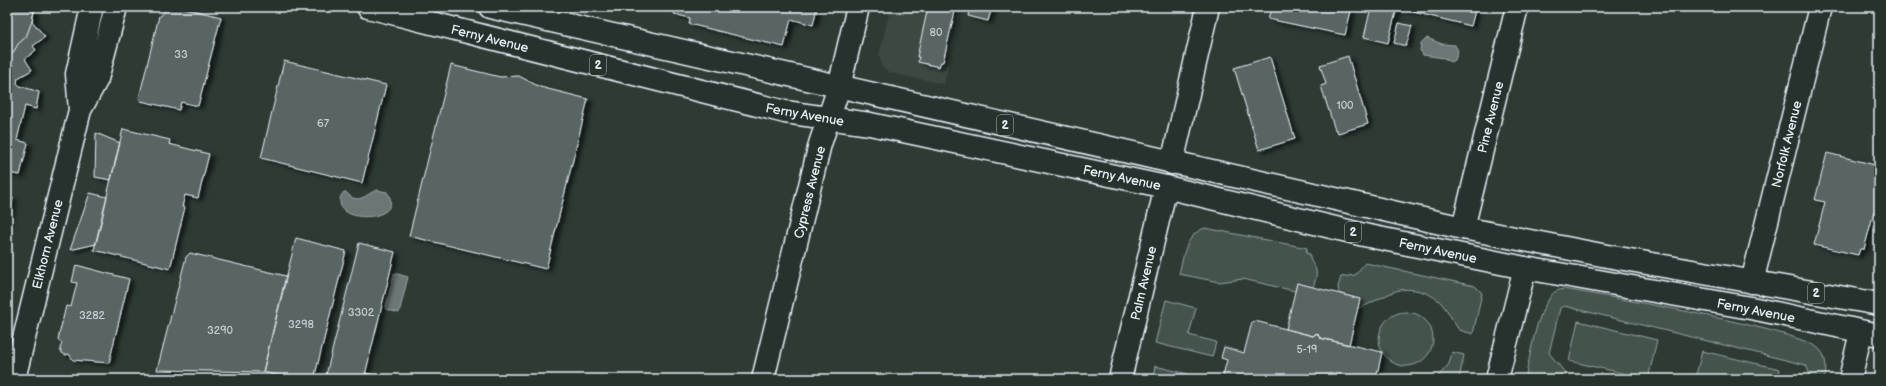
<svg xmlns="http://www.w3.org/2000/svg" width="1886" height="386" font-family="'Balsamiq Sans',sans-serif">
<defs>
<filter id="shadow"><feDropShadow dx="4.5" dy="2.5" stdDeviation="2" flood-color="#0009"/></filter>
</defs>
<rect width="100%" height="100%" fill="#2e3b35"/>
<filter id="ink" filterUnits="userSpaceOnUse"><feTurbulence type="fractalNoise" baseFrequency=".025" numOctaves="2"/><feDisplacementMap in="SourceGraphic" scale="8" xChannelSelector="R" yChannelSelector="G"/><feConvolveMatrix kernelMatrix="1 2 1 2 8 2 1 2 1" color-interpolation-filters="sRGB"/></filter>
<g filter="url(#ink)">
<path fill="#3b4843" d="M 891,7 L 962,7 L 944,84 L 890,73 L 882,67 L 879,54 Z"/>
<path fill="#45524e" stroke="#96a2a3" d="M 1205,228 L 1307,248 L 1306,253 L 1310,254 C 1309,261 1314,264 1316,270 C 1317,276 1315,282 1313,287 L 1297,283 L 1295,291 L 1243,279 L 1219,282 L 1179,274 C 1184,255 1185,235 1205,228 Z
M 1365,263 L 1475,286 L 1482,293 L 1473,334 L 1459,330 C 1453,322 1449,312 1442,304 C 1431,291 1406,285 1391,293 C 1379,298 1369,305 1357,309 L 1360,299 L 1339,293 L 1338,287 L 1341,277 L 1355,275 Z
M 1564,289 C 1603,296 1803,329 1820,350 C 1827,358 1827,370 1824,379 L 1809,379 L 1810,375 L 1806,365 L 1564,306 L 1560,308 L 1549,353 L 1566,374 L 1565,379 L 1525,379 C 1531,354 1535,316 1551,296 C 1554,291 1559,290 1564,289 Z
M 1166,300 L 1196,308 L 1189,335 L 1216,342 L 1212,357 L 1155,343 Z
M1379 339a27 27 0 1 1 54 0a27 27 0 1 1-54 0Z
M 1578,321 L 1657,340 L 1648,379 L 1569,361 Z
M 1702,351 L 1780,369 L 1778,379 L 1695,379 Z
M 1452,352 L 1464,355 L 1459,379 L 1436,379 L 1449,364 Z
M 1155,366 L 1188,374 L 1187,379 L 1153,379 Z"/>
<path fill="#6b7775" stroke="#9da8a9" d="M 1427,38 L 1442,44 L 1455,45 L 1458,51 L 1455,60 L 1451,62 L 1444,58 L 1423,55 L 1420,50 L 1421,44 Z
M 377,190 L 387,192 C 407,221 339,225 340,201 C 340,197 341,195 344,192 L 346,192 C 358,206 364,195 377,190 Z
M 394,273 L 408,277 L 399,313 L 385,309 Z"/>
<path fill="#596563" stroke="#e8f1f8" filter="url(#shadow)" d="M 7,7 L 35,7 L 32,21 L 26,37 L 18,44 L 13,53 L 7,58 Z
M 7,7 L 35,7 L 32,21 L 45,37 L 33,46 L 36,50 L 25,59 L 32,70 L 18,78 L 17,83 L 20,86 L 39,92 L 36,109 L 25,106 L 17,140 L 28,143 L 20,175 L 8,173 L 7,178 Z
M 170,7 L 179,7 L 221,17 L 198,106 L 181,102 L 179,110 L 141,101 L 139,98 L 159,16 Z
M 676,7 L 817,7 L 813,25 L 791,19 L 784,47 L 689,24 L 690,18 L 674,14 Z
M 928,7 L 956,7 L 943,62 L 941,62 L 939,67 L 918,62 L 919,57 L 917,57 Z
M 970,7 L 992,7 L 988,21 L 968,16 Z
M 1263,7 L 1352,7 L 1345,35 L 1268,19 L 1271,9 Z
M 1371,7 L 1476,7 L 1471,26 L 1397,8 L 1388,43 L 1364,37 Z
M 1399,23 L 1412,26 L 1406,46 L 1394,43 Z
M 1348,56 L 1368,124 L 1338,133 L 1337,130 L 1335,130 L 1321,86 L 1326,84 L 1320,65 Z
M 1270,57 L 1295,139 L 1259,150 L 1234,68 Z
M 284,61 L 386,85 L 362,183 L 261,158 Z
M 451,65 L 500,77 L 519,76 L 540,87 L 588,99 L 546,269 L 409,236 Z
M 123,129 L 170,140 L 169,144 L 209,154 L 198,198 L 185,195 L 182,207 L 185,207 L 170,269 L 94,250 Z
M 96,133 L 120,143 L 111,180 L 95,177 Z
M 1827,153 L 1879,166 L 1879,214 L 1874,212 L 1864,249 L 1860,249 L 1858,255 L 1814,245 L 1825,202 L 1815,200 Z
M 90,193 L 107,197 L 96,244 L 70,250 Z
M 7,196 L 13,198 L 7,226 Z
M 296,238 L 346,251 L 314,379 L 293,379 L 263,372 Z
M 359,243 L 395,252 L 364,379 L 325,379 Z
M 190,253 L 286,276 L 263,372 L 157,370 L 186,257 Z
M 76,265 L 129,279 L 109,363 L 73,360 L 69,354 L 65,355 L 61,352 L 60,348 L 62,344 L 58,339 L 66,306 L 71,307 L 77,283 L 72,282 Z
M 1297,283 L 1360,299 L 1349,345 L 1320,338 L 1317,333 L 1313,336 L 1286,329 Z
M 1255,321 L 1313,336 L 1317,333 L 1320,338 L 1382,352 L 1376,379 L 1222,379 L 1227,360 L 1221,358 L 1224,347 L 1244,353 L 1252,322 Z
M 365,373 L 389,378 L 364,379 Z"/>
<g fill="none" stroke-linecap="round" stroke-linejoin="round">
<defs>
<path id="minor" d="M 80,110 L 77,74 L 92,7
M 1172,163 L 1208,7
M 1463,228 L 1517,7
M 1752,282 L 1820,7
M 14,379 L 80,110 L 97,79 L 116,7
M 763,379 L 820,144 L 839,87 L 858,7
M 1120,379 L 1166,187
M 1497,379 L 1525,268
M 1850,379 L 1861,332"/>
<path id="highway" d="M 368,7 L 785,112 L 870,124 L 1166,187 L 1364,235 L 1525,268 L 1756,309 L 1879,335
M 490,7 L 1463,228 L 1607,256 L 1879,304"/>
</defs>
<use href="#minor" stroke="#e8f1f8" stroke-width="25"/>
<use href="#highway" stroke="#e8f1f8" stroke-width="25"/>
<use href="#minor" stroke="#26332d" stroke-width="22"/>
<use href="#highway" stroke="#26332d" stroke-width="22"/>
</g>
</g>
<g text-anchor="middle" stroke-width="4" stroke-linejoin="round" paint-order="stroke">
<g font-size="11" fill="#c4ced3">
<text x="936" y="36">80</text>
<text x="181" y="58">33</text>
<text x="1345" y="109">100</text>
<text x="323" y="127">67</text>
<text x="361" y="316">3302</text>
<text x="92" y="319">3282</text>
<text x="301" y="328">3298</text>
<text x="220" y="334">3290</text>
<text x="1307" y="353">5-19</text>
</g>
<g fill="#26332d" stroke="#aeb8bb" stroke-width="1">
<rect x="590" y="55" width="16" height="20" rx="3"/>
<rect x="997" y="115" width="16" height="20" rx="3"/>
<rect x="1345" y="222" width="16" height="20" rx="3"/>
<rect x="1808" y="283" width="16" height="20" rx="3"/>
</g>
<g font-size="12" font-weight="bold" fill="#e8f1f8">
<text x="598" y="69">2</text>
<text x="1005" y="129">2</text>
<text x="1353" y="236">2</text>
<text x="1816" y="297">2</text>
</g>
<g font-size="13" fill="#e8f1f8" stroke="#26332d">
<text transform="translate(490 38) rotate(14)" y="5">Ferny Avenue</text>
<text transform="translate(805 114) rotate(10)" y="5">Ferny Avenue</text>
<text transform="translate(1490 117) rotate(-76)" y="5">Pine Avenue</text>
<text transform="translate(1786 144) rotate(-76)" y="5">Norfolk Avenue</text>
<text transform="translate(1122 177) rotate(12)" y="5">Ferny Avenue</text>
<text transform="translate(809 192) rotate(-76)" y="5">Cypress Avenue</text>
<text transform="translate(47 244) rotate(-76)" y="5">Elkhorn Avenue</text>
<text transform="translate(1438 250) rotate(12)" y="5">Ferny Avenue</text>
<text transform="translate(1143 283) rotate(-77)" y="5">Palm Avenue</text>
<text transform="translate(1756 310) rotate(11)" y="5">Ferny Avenue</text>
</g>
</g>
<rect width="1886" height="386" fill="none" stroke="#26332d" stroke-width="24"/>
<rect x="12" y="12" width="1862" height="362" fill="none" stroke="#e8f1f8" stroke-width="1.5" filter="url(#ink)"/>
</svg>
